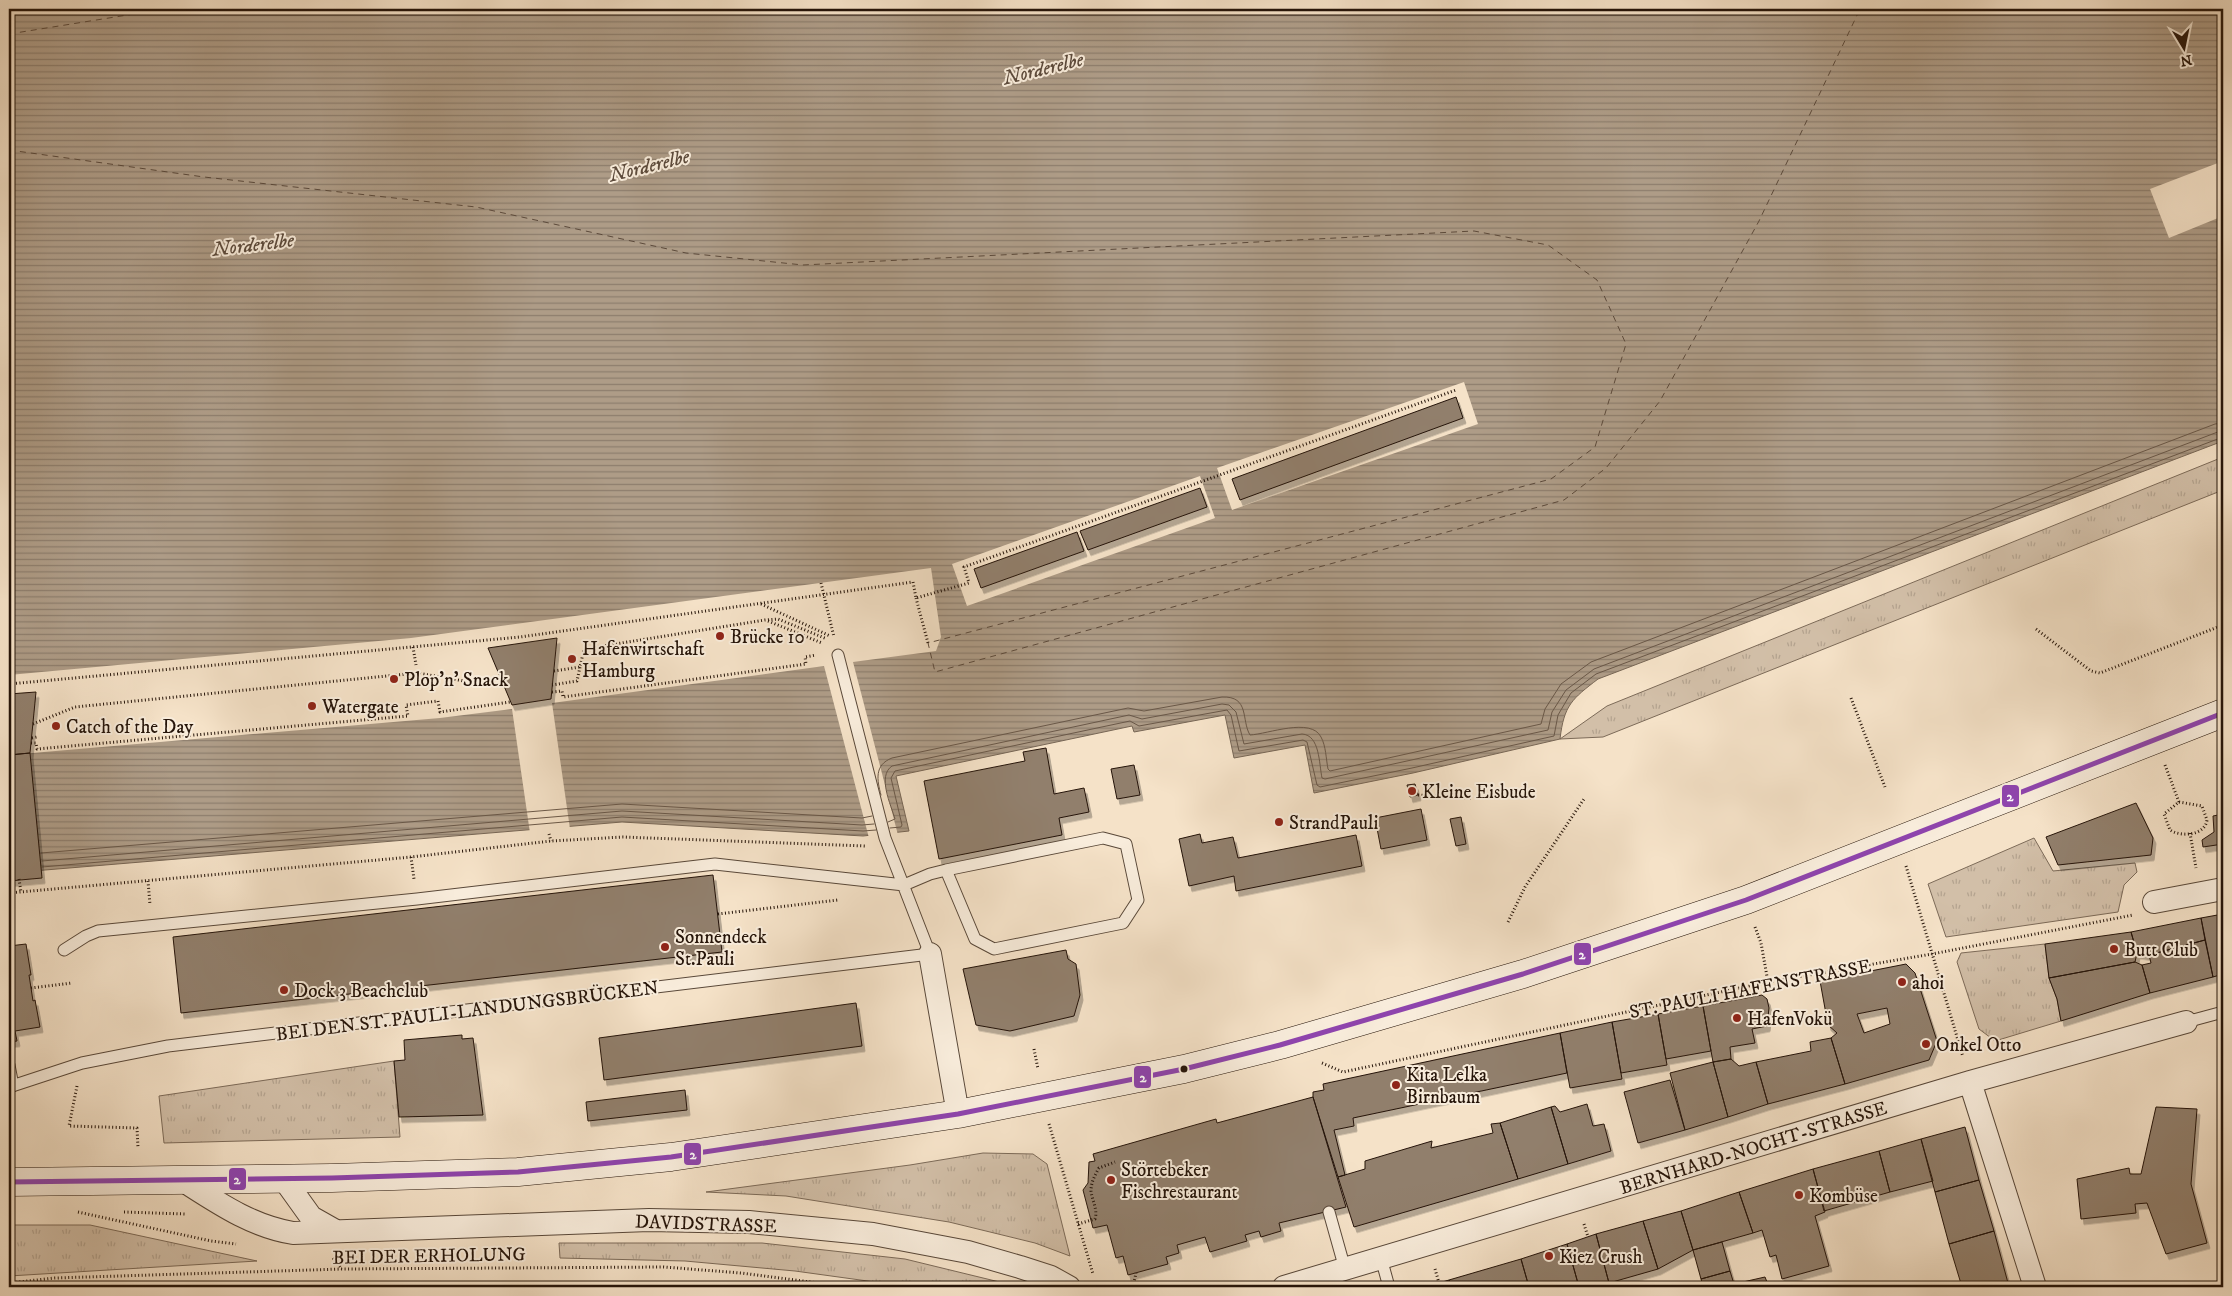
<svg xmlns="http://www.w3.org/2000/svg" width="2232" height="1296" font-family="'IM FELL DW Pica',serif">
<defs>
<pattern id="grass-tufts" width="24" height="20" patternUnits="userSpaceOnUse" patternTransform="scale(1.25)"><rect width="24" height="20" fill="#d2bfa8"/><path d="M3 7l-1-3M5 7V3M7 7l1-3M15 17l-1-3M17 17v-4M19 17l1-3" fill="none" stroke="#b4a38f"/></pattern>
<pattern id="water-rules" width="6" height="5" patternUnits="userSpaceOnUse" patternTransform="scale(1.25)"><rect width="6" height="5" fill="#ae9c87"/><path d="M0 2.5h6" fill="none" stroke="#8d7e6d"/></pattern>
<filter id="shadow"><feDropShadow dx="3" dy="5.5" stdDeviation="0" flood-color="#0004"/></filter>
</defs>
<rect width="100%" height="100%" fill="#f5e2c8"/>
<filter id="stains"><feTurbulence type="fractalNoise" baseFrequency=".004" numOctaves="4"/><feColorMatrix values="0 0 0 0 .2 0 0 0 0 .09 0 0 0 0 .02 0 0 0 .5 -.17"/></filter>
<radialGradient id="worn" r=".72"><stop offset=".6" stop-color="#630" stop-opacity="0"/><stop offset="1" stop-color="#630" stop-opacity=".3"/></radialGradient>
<path fill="url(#grass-tufts)" stroke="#7c6a58" d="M 2223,457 L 2223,490 L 1603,737 L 1560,739 L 1607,706 Z
M 2034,838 L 2053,871 L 2135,863 L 2137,872 L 2124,885 L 2118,912 L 1946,937 L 1928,884 Z
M 2045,944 L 2049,978 L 2057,999 L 2061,1021 L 1995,1041 L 1979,1029 L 1957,962 L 1961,953 Z
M 394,1061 L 400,1137 L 164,1143 L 159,1096 Z
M 983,1153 L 1033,1154 L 1047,1164 L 1070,1256 L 1035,1243 L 949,1222 L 786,1196 L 706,1192 L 910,1165 Z
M 9,1225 L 90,1225 L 257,1261 L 9,1276 Z
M 559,1243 L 762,1243 L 905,1259 L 1020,1287 L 911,1287 L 795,1271 L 685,1261 L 560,1258 Z"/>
<path fill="url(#water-rules)" stroke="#765" d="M 9,9 L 2223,9 L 2223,441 L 1598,679 C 1572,699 1564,705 1560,739 L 1413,773 L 1314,793 L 1305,745 L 1234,758 L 1225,715 L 1134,732 L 1132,726 L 896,776 L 909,831 L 863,836 L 622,822 L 9,873 Z"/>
<path fill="#f5e2c8" d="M 2223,161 L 2223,216 L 2169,238 L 2150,189 Z
M 1464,382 L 1478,424 L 1232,510 L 1217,468 Z
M 1200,476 L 1215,518 L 967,606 L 952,564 Z
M 931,568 L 941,637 L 936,651 L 853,662 L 898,835 L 869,838 L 824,666 L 552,703 L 570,829 L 530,833 L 512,709 L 440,718 L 9,755 L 9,675 L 411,638 Z"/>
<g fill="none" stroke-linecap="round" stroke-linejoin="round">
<path stroke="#6a5848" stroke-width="1" d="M 881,795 C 877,780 874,765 892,758 L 1128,708 L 1144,711 L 1222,697 C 1250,696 1241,720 1250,735 C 1268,734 1311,717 1321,737 C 1326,746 1326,759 1328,769 L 1330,771 L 1541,724 L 1545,709 L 1561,684 L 1591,662 L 2215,424 L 2223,423
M 888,822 L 895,819 C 891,805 877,776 892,766 L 1129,715 L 1142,719 L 1222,704 L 1229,705 L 1236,712 L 1244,744 L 1302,734 C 1320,735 1319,764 1322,778 L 1325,779 L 1548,730 L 1552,712 L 1566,690 L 1594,669 L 2223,430
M 890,828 L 901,827 L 902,825 L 891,778 L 895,771 L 1130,721 L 1139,726 L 1227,710 L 1231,715 L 1239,751 L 1303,740 L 1307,742 L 1317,785 L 1320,787 L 1412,768 L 1554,736 L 1558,715 L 1571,693 L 1596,674 L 2223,437
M 41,853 L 622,804 L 862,818 L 872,816
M 42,861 L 622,811 L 862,825 L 874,824
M 42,867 L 622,817 L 863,831 L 876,830"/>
<path stroke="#5c4a3b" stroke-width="1" stroke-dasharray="6 5" stroke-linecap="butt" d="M 9,11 L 23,9
M 9,34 L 165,9
M 9,150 L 204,177 L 476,207 L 686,253 L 803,265 L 1474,231 L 1548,245 L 1597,280 L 1626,344 L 1595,447 L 1551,479 L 928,643 L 935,672 L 1564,500 L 1606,468 L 1660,401 L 1759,221 L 1860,9"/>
</g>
<path fill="#917f6c" stroke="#251409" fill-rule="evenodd" filter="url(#shadow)" d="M 1456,397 L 1463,418 L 1240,500 L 1232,479 Z
M 1200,488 L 1207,507 L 1088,550 L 1080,531 Z
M 1077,532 L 1084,551 L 981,588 L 974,569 Z
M 557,638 L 551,699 L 512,705 L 488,648 Z
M 36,692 L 30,753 L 9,755 L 9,694 Z
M 1046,748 L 1054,794 L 1084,788 L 1089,812 L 1059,818 L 1062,835 L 939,859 L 924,781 L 1025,761 L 1023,752 Z
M 30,753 L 42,878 L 9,881 L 9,755 Z
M 1134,765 L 1140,795 L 1117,799 L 1111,769 Z
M 1415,784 L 1418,795 L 1410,797 L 1407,785 Z
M 2136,803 L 2153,838 L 2151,855 L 2058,865 L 2046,837 Z
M 1421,809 L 1427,840 L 1381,849 L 1375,818 Z
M 2223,814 L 2223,844 L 2203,847 L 2202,840 L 2214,832 L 2213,816 Z
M 1461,817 L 1466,844 L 1456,846 L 1450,819 Z
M 1200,834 L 1202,843 L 1233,837 L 1238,858 L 1356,835 L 1362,866 L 1236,891 L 1234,876 L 1189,886 L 1179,839 Z
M 713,875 L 722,952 L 181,1013 L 173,937 Z
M 2223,914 L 2223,974 L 2213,977 L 2201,918 Z
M 2201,918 L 2205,940 L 2149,955 L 2137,953 L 2131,932 Z
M 2131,932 L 2137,953 L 2135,962 L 2049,978 L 2045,944 Z
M 2205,940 L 2213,977 L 2150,993 L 2142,965 L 2151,963 L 2149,955 Z
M 26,944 L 31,975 L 29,975 L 33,1001 L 35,1000 L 40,1027 L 15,1031 L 17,1041 L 9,1042 L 9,946 Z
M 1066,950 L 1068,959 L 1076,964 L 1080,995 L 1074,1016 L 1010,1031 L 976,1025 L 963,969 Z
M 2135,962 L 2142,965 L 2150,993 L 2061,1021 L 2057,999 L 2049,978 Z
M 1906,964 L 1915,973 L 1937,1041 L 1929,1060 L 1845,1084 L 1831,1038 L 1837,1033 L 1828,1025 L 1820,981 ZM 1887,1008 L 1890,1024 L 1864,1033 L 1857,1014 Z
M 1762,995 L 1767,999 L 1769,1008 L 1767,1026 L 1752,1029 L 1755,1043 L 1730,1047 L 1731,1059 L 1713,1062 L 1703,1006 Z
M 856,1003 L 862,1046 L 604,1080 L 599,1038 Z
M 1703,1006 L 1711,1051 L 1666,1059 L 1658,1014 Z
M 1658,1014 L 1667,1065 L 1621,1073 L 1612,1022 Z
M 1612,1022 L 1622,1079 L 1570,1088 L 1560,1033 Z
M 1560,1033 L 1567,1073 L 1353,1118 L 1354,1126 L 1334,1130 L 1345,1175 L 1338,1177 L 1313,1097 L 1313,1092 L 1324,1090 L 1323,1084 Z
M 462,1035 L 462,1039 L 473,1038 L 483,1115 L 399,1117 L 394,1061 L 405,1060 L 404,1040 Z
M 1831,1038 L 1845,1084 L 1768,1104 L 1756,1062 L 1811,1051 L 1810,1042 Z
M 1731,1059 L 1739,1066 L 1756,1062 L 1768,1104 L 1728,1117 L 1713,1062 Z
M 1713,1062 L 1728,1117 L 1685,1130 L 1670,1073 Z
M 1670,1080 L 1685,1130 L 1638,1143 L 1624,1092 Z
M 685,1090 L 687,1110 L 588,1121 L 586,1102 Z
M 1313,1097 L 1346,1207 L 1279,1223 L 1281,1231 L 1261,1237 L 1259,1231 L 1245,1235 L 1247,1241 L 1210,1252 L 1205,1237 L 1177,1245 L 1179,1253 L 1166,1257 L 1168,1264 L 1128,1275 L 1123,1256 L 1116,1258 L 1107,1225 L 1093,1228 L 1083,1190 L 1088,1183 L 1089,1162 L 1095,1161 L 1093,1154 L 1216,1119 L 1217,1123 Z
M 1587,1104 L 1593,1126 L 1604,1124 L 1611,1151 L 1568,1164 L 1551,1107 L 1555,1106 L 1560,1112 Z
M 1551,1107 L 1568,1164 L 1518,1179 L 1500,1123 Z
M 2156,1107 L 2197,1109 L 2191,1184 L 2207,1243 L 2166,1254 L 2147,1203 L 2135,1204 L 2136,1213 L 2081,1219 L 2077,1179 L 2129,1168 L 2130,1174 L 2141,1174 Z
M 1500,1123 L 1518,1179 L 1354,1227 L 1338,1177 L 1365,1169 L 1365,1161 L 1432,1141 L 1431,1148 L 1493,1133 L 1491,1124 Z
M 1965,1127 L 1979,1180 L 1935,1192 L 1921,1139 Z
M 1921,1139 L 1933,1181 L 1890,1192 L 1879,1151 Z
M 1879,1151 L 1890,1192 L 1824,1211 L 1813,1169 Z
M 1813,1169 L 1825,1212 L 1815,1216 L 1829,1266 L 1782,1279 L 1776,1255 L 1770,1257 L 1762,1230 L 1753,1233 L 1739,1192 Z
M 1979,1180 L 1994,1231 L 1949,1244 L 1935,1192 Z
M 1739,1192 L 1753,1233 L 1693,1250 L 1681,1211 Z
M 1681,1211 L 1693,1250 L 1658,1269 L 1643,1221 Z
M 1643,1221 L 1658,1269 L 1609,1283 L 1596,1234 Z
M 1994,1231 L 2008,1283 L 1995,1287 L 1962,1287 L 1949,1244 Z
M 1596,1234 L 1609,1283 L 1594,1287 L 1579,1287 L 1567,1244 Z
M 1722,1242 L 1730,1271 L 1701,1279 L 1693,1250 Z
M 1567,1244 L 1579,1287 L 1529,1287 L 1521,1259 Z
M 1521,1259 L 1529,1287 L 1451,1287 L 1449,1280 Z
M 1730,1271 L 1734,1284 L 1765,1277 L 1769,1287 L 1703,1287 L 1701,1279 Z
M 1449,1280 L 1451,1287 L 1424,1287 L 1439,1283 Z
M 713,1283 L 747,1287 L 712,1287 Z
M 2008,1283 L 2010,1287 L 1995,1287 Z"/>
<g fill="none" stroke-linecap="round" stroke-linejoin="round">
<defs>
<path id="lane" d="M 64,950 L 86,936 L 98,931 L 417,899 L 715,864 L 904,885 L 930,874 L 946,870 L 1103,838 L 1126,844 L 1138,900 L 1123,923 L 994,949 L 975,939 L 946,870
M 2186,1022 L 2223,1012
M 9,1065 L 13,1086
M 9,1087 L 82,1063 L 168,1046 L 930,954 L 885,838 L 838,655
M 1329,1212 L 1345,1269
M 1381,1258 L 1389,1287"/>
<path id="street" d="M 2154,902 L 2223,889
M 930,954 L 958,1114
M 1970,1082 L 2035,1287
M 283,1178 L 311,1217 L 334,1230
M 182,1180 C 218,1203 251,1226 293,1233 L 649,1220 L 749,1222 L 873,1234 L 968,1252 L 1020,1267 L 1051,1277 L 1069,1287
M 1284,1287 L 1970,1082 L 2186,1022"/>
<path id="secondary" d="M 9,1182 L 332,1178 L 518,1172 L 671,1157 L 958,1114 L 1184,1069 L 1280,1045 L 1523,974 L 1746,900 L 2223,713"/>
</defs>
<use href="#lane" stroke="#594839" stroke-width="13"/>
<use href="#street" stroke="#594839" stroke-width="24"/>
<use href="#secondary" stroke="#251409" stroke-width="29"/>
<path stroke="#251409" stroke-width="3" stroke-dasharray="1 2.5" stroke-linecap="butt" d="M 821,583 L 834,637
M 916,598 L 928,643
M 761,604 L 830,636
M 768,621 L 822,643
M 2036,629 L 2091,671 L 2100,673 L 2223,625
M 413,647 L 416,665
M 554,671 L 580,667 L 584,649 L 765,620 L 778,619 L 827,639
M 9,684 L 520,637 L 913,582 L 916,598 L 969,583 L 964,567 L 1456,390
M 552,685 L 577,681 L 580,667
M 552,692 L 562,691 L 563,697 L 806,664 L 805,657 L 816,655
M 1851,698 L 1885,787
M 33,724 L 75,707 L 417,673 L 470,682 L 500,679
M 32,738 L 37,737
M 31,743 L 36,743 L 37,749 L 408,716 L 406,705 L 438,701 L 440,712 L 510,702
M 2165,765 L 2179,802
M 1418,795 L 1471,798
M 2179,802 L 2202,806 L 2207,820 C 2205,836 2180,837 2170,830 L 2164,814 Z
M 2190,833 L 2196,868
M 549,834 L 551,841
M 411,857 L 414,879
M 1906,866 L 1963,1057
M 19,879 L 21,892
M 148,881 L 150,905
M 9,893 L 411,857 L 551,841 L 623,837 L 865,846
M 718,914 L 838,900
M 1508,922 L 1525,887 L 1584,799
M 1755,927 L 1761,943 L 1768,982
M 31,988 L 72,983
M 1034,1049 L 1038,1069
M 1322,1063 L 1343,1072 L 1768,982 L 1932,954 L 2133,915
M 77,1086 L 69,1126 L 137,1128 L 138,1148
M 1049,1124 L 1093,1274
M 78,1212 L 211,1241 L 236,1244
M 124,1212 L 185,1214
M 1078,1224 L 1095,1219 C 1098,1210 1092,1200 1091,1191 C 1091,1182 1095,1175 1099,1168 L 1115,1162
M 1584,1224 L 1588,1237
M 333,1258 L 342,1269
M 1435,1269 L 1439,1283
M 9,1283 L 55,1278 L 342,1269 L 664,1267 L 741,1273 L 849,1287
M 1601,1285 L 1602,1287
M 1133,1287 L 1136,1273"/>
<use href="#lane" stroke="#f8ecdb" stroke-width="11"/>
<use href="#street" stroke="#f8ecdb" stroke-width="22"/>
<use href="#secondary" stroke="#f8ecdb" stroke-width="28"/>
<defs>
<path id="bus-1" d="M 9,1182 L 332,1178 L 518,1172 L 671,1157 L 958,1114 L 1184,1069 L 1280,1045 L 1523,974 L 1746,900 L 2223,713"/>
</defs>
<use href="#bus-1" stroke="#f8ecdb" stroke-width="9"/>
<use href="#bus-1" stroke="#8e44ad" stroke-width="5"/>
</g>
<g fill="#8f2418" stroke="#f8ecdb" stroke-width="2">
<circle cx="720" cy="636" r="5"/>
<circle cx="572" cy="659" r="5"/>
<circle cx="394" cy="679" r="5"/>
<circle cx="312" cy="706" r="5"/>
<circle cx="56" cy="726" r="5"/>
<circle cx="1412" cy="791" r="5"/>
<circle cx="1279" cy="822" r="5"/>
<circle cx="665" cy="947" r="5"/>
<circle cx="2114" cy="949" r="5"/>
<circle cx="1902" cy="982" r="5"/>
<circle cx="284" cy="990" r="5"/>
<circle cx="1737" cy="1018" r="5"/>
<circle cx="1926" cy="1044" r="5"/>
<circle cx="1396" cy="1085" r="5"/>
<circle cx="1111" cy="1180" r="5"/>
<circle cx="1799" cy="1195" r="5"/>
<circle cx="1549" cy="1256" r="5"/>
</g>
<circle fill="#251409" stroke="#f8ecdb" stroke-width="2" cx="1184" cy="1069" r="4.5"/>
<g text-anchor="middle" stroke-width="4" stroke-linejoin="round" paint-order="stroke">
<g font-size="19" fill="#251409" stroke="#f8ecdb" text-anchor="start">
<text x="730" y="643">Brücke 10</text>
<text x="582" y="655">Hafenwirtschaft<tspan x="582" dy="22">Hamburg</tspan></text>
<text x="404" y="686">Plop'n' Snack</text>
<text x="322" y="713">Watergate</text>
<text x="66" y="733">Catch of the Day</text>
<text x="1422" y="798">Kleine Eisbude</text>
<text x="1289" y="829">StrandPauli</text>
<text x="675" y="943">Sonnendeck<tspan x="675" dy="22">St.Pauli</tspan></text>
<text x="2124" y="956">Butt Club</text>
<text x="1912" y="989">ahoi</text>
<text x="294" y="997">Dock 3 Beachclub</text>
<text x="1747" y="1025">HafenVokü</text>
<text x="1936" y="1051">Onkel Otto</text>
<text x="1406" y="1081">Kita Lelka<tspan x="1406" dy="22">Birnbaum</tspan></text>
<text x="1121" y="1176">Störtebeker<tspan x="1121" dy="22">Fischrestaurant</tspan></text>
<text x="1809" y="1202">Kombüse</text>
<text x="1559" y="1263">Kiez Crush</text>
</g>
<g font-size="19" fill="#251409" stroke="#f8ecdb">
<text transform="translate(1750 988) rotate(-11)" y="7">ST. PAULI HAFENSTRASSE</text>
<text transform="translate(467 1010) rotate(-7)" y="7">BEI DEN ST. PAULI-LANDUNGSBRÜCKEN</text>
<text transform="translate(1753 1147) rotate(-17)" y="7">BERNHARD-NOCHT-STRASSE</text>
<text transform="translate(706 1223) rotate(2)" y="7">DAVIDSTRASSE</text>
<text transform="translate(429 1255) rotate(-1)" y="7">BEI DER ERHOLUNG</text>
</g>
<g font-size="20" font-style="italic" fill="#5c4a3b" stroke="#f8ecdb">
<text transform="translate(1043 68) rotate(-14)" y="7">Norderelbe</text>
<text transform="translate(649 165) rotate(-14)" y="7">Norderelbe</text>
<text transform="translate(253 244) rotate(-7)" y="7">Norderelbe</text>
</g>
</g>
<g stroke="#f8ecdb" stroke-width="2">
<rect x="2001" y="784" width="19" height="24" rx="5" fill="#8e44ad"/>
<rect x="1573" y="942" width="19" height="24" rx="5" fill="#8e44ad"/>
<rect x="1133" y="1065" width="19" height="24" rx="5" fill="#8e44ad"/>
<rect x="683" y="1142" width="19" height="24" rx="5" fill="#8e44ad"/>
<rect x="228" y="1167" width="19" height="24" rx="5" fill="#8e44ad"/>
</g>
<g font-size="14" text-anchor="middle" font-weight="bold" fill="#fff">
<text x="2010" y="801">2</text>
<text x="1582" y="959">2</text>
<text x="1143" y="1082">2</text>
<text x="693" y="1159">2</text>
<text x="237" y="1184">2</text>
</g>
<rect width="2232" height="1296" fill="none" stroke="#f5e2c8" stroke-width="30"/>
<rect x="10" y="10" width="2212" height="1276" fill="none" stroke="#251409" stroke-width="2.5"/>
<rect x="15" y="15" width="2202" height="1266" fill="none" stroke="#251409"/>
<g transform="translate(2184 48) rotate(170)" stroke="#f8ecdb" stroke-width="4" paint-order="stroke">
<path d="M0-4L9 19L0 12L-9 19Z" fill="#251409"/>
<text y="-8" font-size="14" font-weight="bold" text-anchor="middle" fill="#251409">N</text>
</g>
<rect width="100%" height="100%" filter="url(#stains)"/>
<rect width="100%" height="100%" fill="url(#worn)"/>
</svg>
